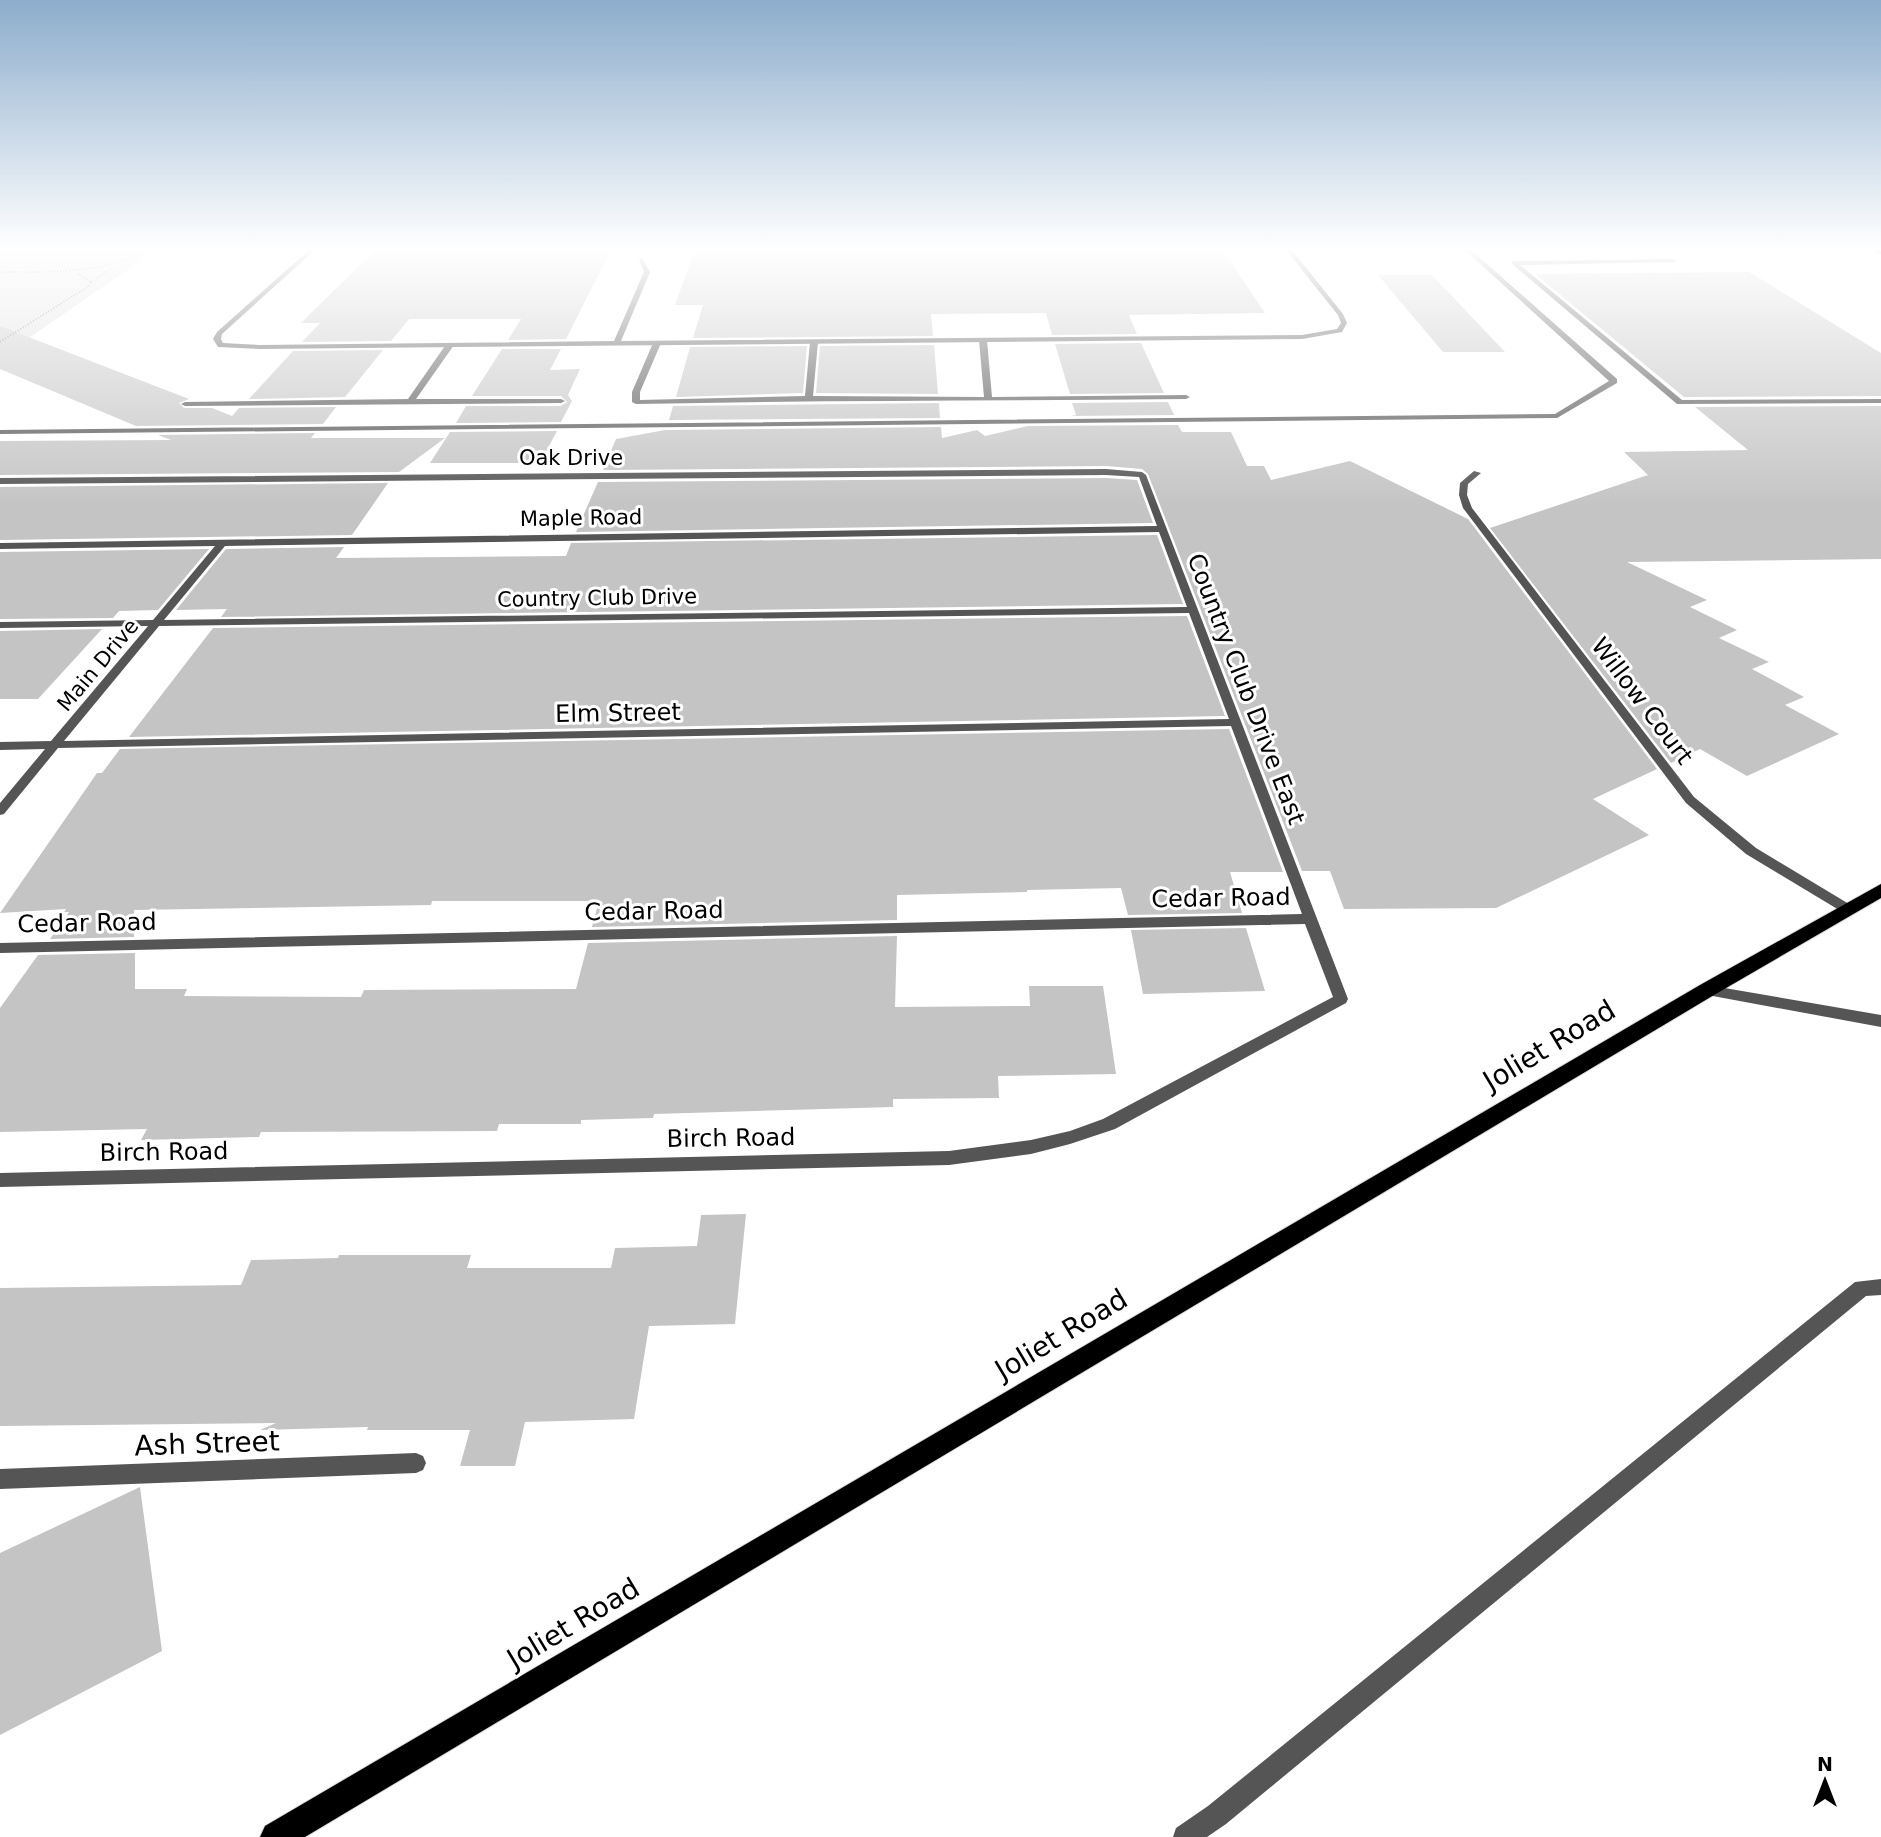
<svg xmlns="http://www.w3.org/2000/svg" width="1881" height="1837" font-family="'DejaVu Sans',sans-serif">
<rect width="100%" height="100%" fill="#fff"/>
<path fill="#dcdcdc" d="M 0,250 L 156,250 L 16,347 L 0,368 Z"/>
<path fill="#c4c4c4" d="M 375,250 L 611,250 L 566,339 L 508,340 L 521,319 L 409,319 L 391,341 L 302,342 L 320,323 L 301,323 Z
M 695,250 L 1223,250 L 1265,313 L 1129,315 L 1137,334 L 1052,335 L 1046,313 L 931,314 L 933,336 L 693,338 L 703,305 L 675,305 Z
M 1749,272 L 1881,353 L 1881,396 L 1684,397 L 1535,274 Z
M 1378,275 L 1432,275 L 1505,352 L 1443,352 Z
M 0,326 L 189,399 L 179,403 L 184,408 L 212,408 L 232,416 L 239,408 L 336,407 L 323,424 L 136,426 L 0,369 Z
M 1141,343 L 1164,393 L 1070,394 L 1055,344 Z
M 934,345 L 938,394 L 816,393 L 820,346 Z
M 807,346 L 803,393 L 676,397 L 690,347 Z
M 502,349 L 561,349 L 550,370 L 580,369 L 568,395 L 572,401 L 561,422 L 456,423 L 466,406 L 561,406 L 567,402 L 561,396 L 472,396 Z
M 383,350 L 345,397 L 249,399 L 293,351 Z
M 1168,402 L 1174,415 L 1071,416 L 1076,415 L 1072,403 Z
M 939,403 L 940,418 L 669,420 L 673,406 Z
M 1881,406 L 1881,559 L 1627,562 L 1707,600 L 1690,607 L 1737,630 L 1719,638 L 1769,662 L 1752,669 L 1804,697 L 1785,705 L 1839,734 L 1747,776 L 1700,749 L 1671,763 L 1490,528 L 1648,475 L 1624,452 L 1748,450 L 1695,407 Z
M 1178,425 L 1182,432 L 1231,432 L 1247,466 L 1264,466 L 1271,480 L 1350,461 L 1468,519 L 1657,769 L 1593,799 L 1649,835 L 1496,908 L 1344,909 L 1330,871 L 1302,871 L 1148,474 L 1142,469 L 1106,466 L 603,470 L 616,439 L 665,430 L 941,427 L 942,438 L 977,430 L 985,436 L 1028,426 Z
M 557,431 L 540,463 L 430,463 L 450,432 Z
M 315,433 L 311,438 L 445,438 L 399,472 L 0,475 L 0,441 L 171,440 L 158,435 Z
M 1106,478 L 1137,480 L 1153,523 L 576,532 L 598,482 Z
M 388,483 L 352,535 L 0,540 L 0,487 Z
M 1157,535 L 1183,604 L 221,617 L 227,609 L 176,610 L 226,549 L 344,547 L 336,558 L 566,556 L 571,543 Z
M 209,549 L 158,610 L 119,611 L 113,618 L 0,619 L 0,552 Z
M 1187,616 L 1225,716 L 129,737 L 213,628 Z
M 102,629 L 38,699 L 0,699 L 0,631 Z
M 1229,729 L 1283,872 L 1230,872 L 1242,913 L 1128,915 L 1121,888 L 1027,890 L 1027,892 L 897,895 L 897,920 L 592,927 L 599,901 L 432,901 L 431,905 L 134,910 L 134,937 L 50,939 L 69,912 L 64,912 L 66,909 L 0,913 L 97,773 L 102,773 L 120,749 Z
M 1246,928 L 1265,991 L 1143,994 L 1131,930 Z
M 897,936 L 895,1007 L 1030,1006 L 1029,986 L 1103,986 L 1116,1074 L 998,1076 L 999,1098 L 893,1099 L 893,1107 L 654,1114 L 653,1118 L 581,1120 L 581,1124 L 499,1124 L 497,1131 L 261,1132 L 259,1137 L 141,1140 L 147,1129 L 0,1132 L 0,1008 L 38,955 L 135,953 L 135,989 L 187,989 L 184,996 L 361,997 L 364,990 L 576,989 L 588,943 Z
M 746,1214 L 735,1324 L 649,1326 L 634,1419 L 525,1422 L 515,1466 L 460,1466 L 470,1430 L 367,1430 L 368,1427 L 260,1430 L 276,1423 L 0,1426 L 0,1288 L 241,1285 L 251,1260 L 338,1258 L 339,1255 L 471,1255 L 467,1268 L 611,1268 L 615,1248 L 697,1246 L 701,1215 Z
M 140,1487 L 162,1651 L 0,1735 L 0,1553 Z"/>
<g fill="none" stroke-linecap="round" stroke-linejoin="round">
<defs>
<path id="primary" d="M 1873,250 L 1881,250 L 1881,254 Z
M 1881,884 L 1881,898 L 1714,995 L 305,1837 L 260,1837 L 265,1826 L 1700,985 Z"/>
</defs>
<use href="#primary" stroke="#dbdbdb" stroke-width="2"/>
<path stroke="#777" stroke-width="2" stroke-dasharray="1 2" stroke-linecap="butt" d="M 1829,250 L 1843,258
M 0,272 C 52,272 101,274 148,250
M 91,282 L 114,267
M 0,342 L 89,286 L 91,282 L 77,273"/>
<path fill="#555" fill-rule="evenodd" d="M 1465,250 L 1471,250 L 1617,379 L 1617,383 L 1557,418 L 0,434 L 0,430 L 1555,414 L 1609,381 Z
M 1676,259 L 1674,262 L 1520,265 L 1682,400 L 1881,399 L 1881,403 L 1677,404 L 1511,263 L 1514,261 Z
M 983,338 L 987,340 L 992,397 L 1186,395 L 1190,397 L 1186,399 C 1003,401 819,400 636,404 L 632,402 L 632,392 L 653,343 L 657,341 L 661,343 L 640,392 L 640,400 L 805,396 L 810,342 L 814,340 L 818,342 L 813,396 L 984,397 L 979,340 Z
M 447,343 L 454,345 L 416,399 L 561,399 L 565,401 L 561,403 L 185,406 L 181,404 L 185,402 L 408,399 Z
M 1707,985 L 1881,1015 L 1881,1027 L 1702,994 L 1700,990 L 1702,986 Z
M 1881,1279 L 1881,1295 L 1866,1296 L 1226,1824 L 1207,1837 L 1173,1837 L 1176,1828 L 1208,1806 L 1855,1282 Z"/>
<path fill="#555" fill-rule="evenodd" d="M 309,250 L 315,250 L 222,334 L 221,339 L 223,343 L 259,345 L 614,341 L 644,272 L 639,260 L 642,258 L 650,272 L 621,341 L 1302,335 L 1337,329 L 1341,323 L 1338,315 L 1286,250 L 1292,250 L 1343,314 L 1347,323 L 1342,332 L 1302,339 L 259,349 L 218,347 L 213,339 L 217,332 Z
M 1106,469 L 1142,472 L 1146,475 L 1348,999 L 1346,1003 L 1115,1129 L 1070,1144 L 1031,1154 L 949,1165 L 0,1187 L 0,1173 L 949,1151 L 1031,1140 L 1070,1131 L 1103,1119 L 1333,997 L 1305,924 L 0,953 L 0,943 L 1302,914 L 1231,726 L 58,748 L 4,814 L 0,815 L 0,803 L 45,749 L 0,750 L 0,742 L 51,741 L 148,626 L 0,628 L 0,622 L 153,620 L 215,546 L 0,549 L 0,543 L 1157,526 L 1139,477 L 1106,475 L 0,484 L 0,478 ZM 1159,532 L 1187,607 L 164,620 L 225,546 ZM 1189,613 L 1229,719 L 64,741 L 159,626 Z
M 1474,471 L 1481,473 L 1468,484 L 1467,495 L 1472,508 L 1694,797 L 1756,848 L 1854,907 L 1856,910 L 1854,913 L 1844,913 L 1746,854 L 1686,803 L 1463,508 L 1459,495 L 1460,483 Z
M 416,1453 L 423,1456 L 426,1463 L 423,1470 L 416,1473 L 0,1489 L 0,1469 Z"/>
<use href="#primary" fill="#000" fill-rule="evenodd"/>
</g>
<linearGradient id="sky" x2="0" y2="1"><stop stop-color="#8cadcc"/><stop offset="0.49" stop-color="#fff"/><stop offset="1" stop-color="#fff" stop-opacity="0"/></linearGradient>
<rect width="1881" height="507" fill="url(#sky)"/>
<g text-anchor="middle" stroke-width="6" stroke-linejoin="round" paint-order="stroke">
<g font-size="21" fill="#000" stroke="#fff">
<text x="571" y="465">Oak Drive</text>
<text transform="translate(581 518) rotate(-1)" y="7">Maple Road</text>
<text transform="translate(597 598) rotate(-1)" y="7">Country Club Drive</text>
<text transform="translate(98 665) rotate(-50)" y="7">Main Drive</text>
</g>
<g font-size="24" fill="#000" stroke="#fff">
<text transform="translate(1246 689) rotate(69)" y="8">Country Club Drive East</text>
<text transform="translate(1642 701) rotate(53)" y="8">Willow Court</text>
<text transform="translate(618 713) rotate(-1)" y="8">Elm Street</text>
<text transform="translate(1221 898) rotate(-1)" y="8">Cedar Road</text>
<text transform="translate(654 911) rotate(-1)" y="8">Cedar Road</text>
<text transform="translate(87 923) rotate(-1)" y="8">Cedar Road</text>
<text transform="translate(731 1138) rotate(-1)" y="8">Birch Road</text>
<text transform="translate(164 1152) rotate(-1)" y="8">Birch Road</text>
</g>
<g font-size="28" fill="#000" stroke="#fff">
<text transform="translate(1549 1045) rotate(-31)" y="10">Joliet Road</text>
<text transform="translate(1061 1334) rotate(-31)" y="10">Joliet Road</text>
<text transform="translate(207 1443) rotate(-2)" y="10">Ash Street</text>
<text transform="translate(573 1623) rotate(-31)" y="10">Joliet Road</text>
</g>
</g>
<g transform="translate(1825 1781)" stroke="#ffffff" stroke-width="5" paint-order="stroke">
<path d="M0-5L12 26L0 18L-12 26Z" fill="#000000"/>
<text y="-10" font-size="19" font-weight="bold" text-anchor="middle" fill="#000000">N</text>
</g>
</svg>
